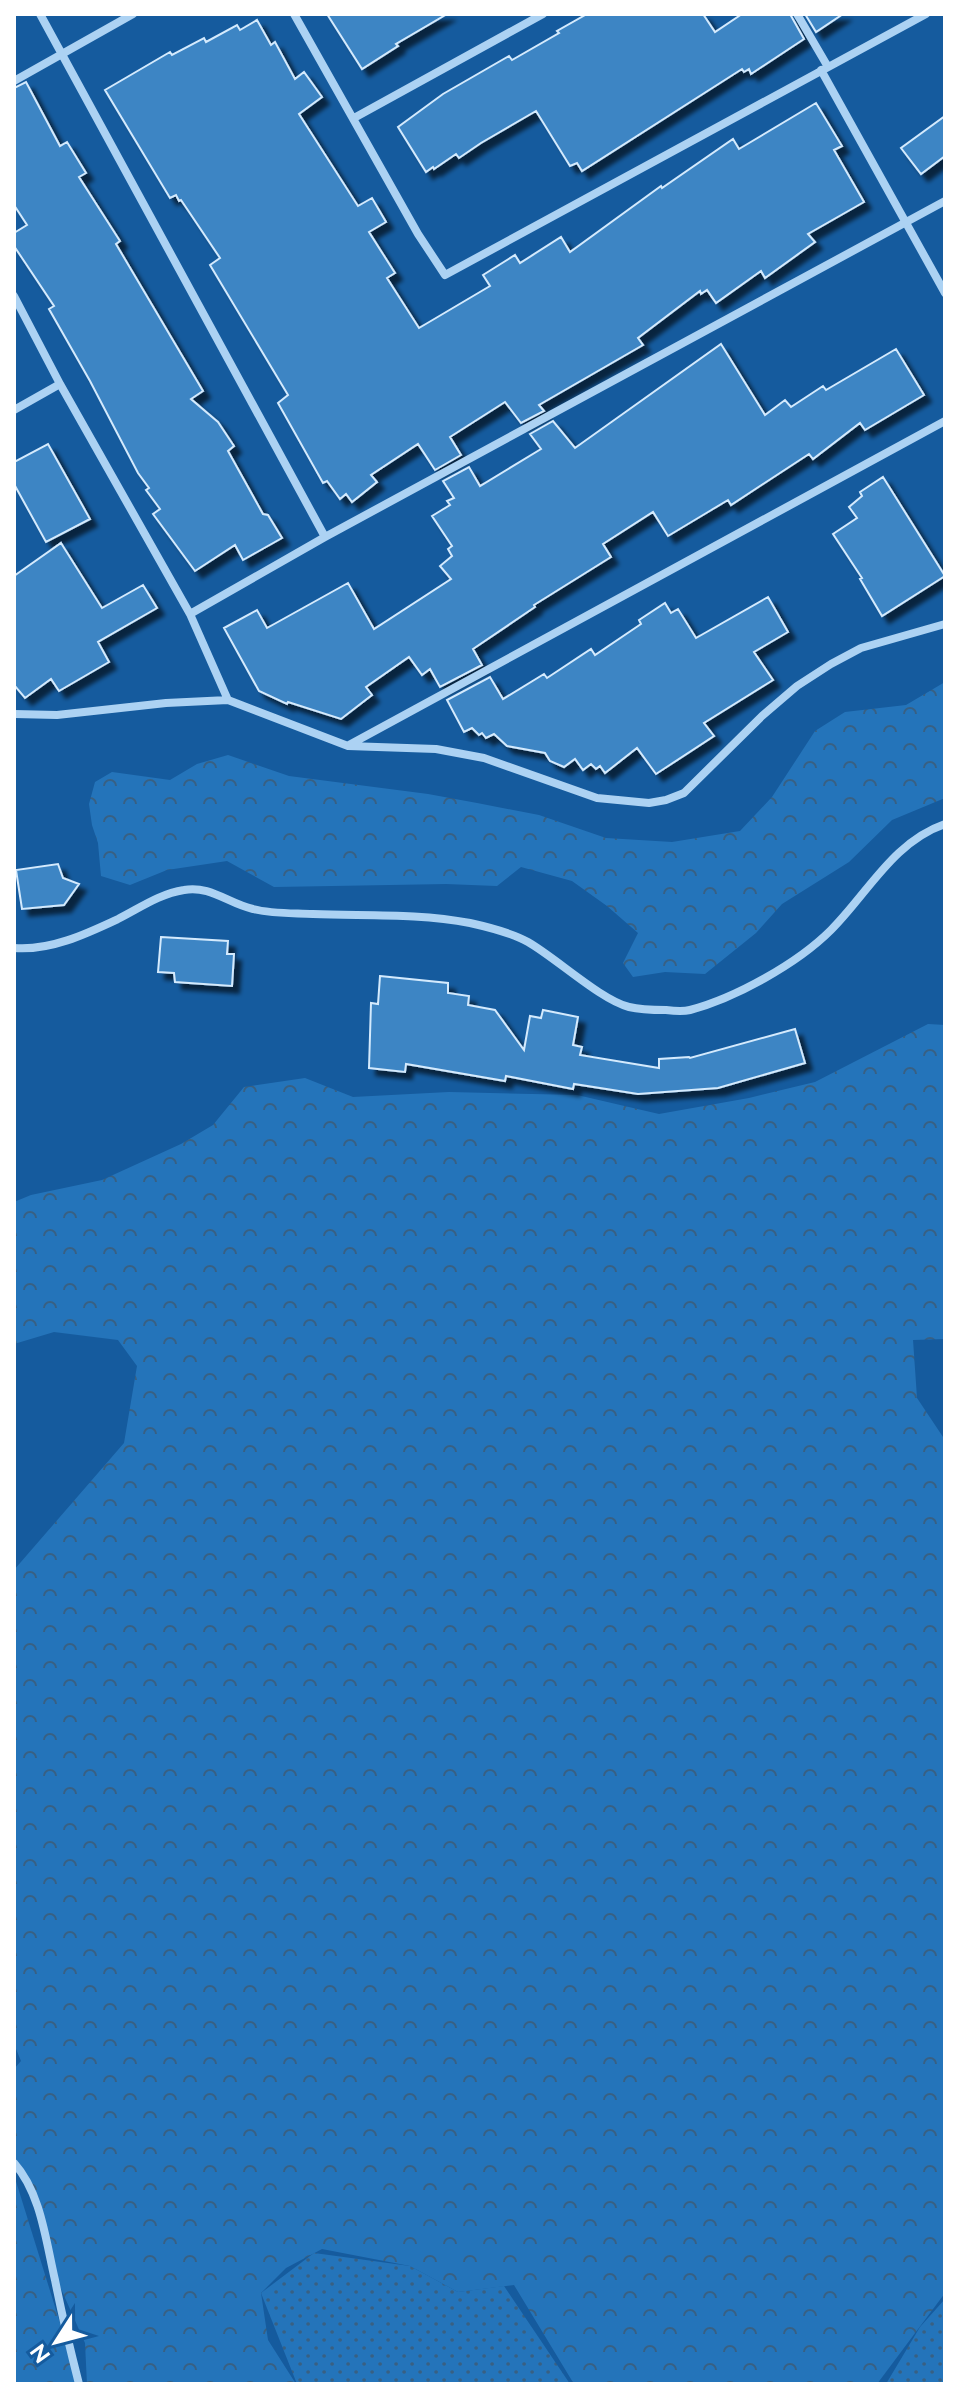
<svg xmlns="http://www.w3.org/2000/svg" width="959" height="2398" font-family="Raleway,sans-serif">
<defs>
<pattern id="grass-dots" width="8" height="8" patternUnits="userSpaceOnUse" patternTransform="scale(2)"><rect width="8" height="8" fill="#2474ba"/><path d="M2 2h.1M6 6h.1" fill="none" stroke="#386083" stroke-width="1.8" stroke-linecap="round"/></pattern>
<pattern id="forest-crowns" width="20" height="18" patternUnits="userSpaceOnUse" patternTransform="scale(2)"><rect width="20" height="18" fill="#2474ba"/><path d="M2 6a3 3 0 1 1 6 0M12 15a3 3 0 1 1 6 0" fill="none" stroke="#386083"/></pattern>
<filter id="shadow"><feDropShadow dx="7" dy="7" stdDeviation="2" flood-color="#0009"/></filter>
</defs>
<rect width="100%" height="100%" fill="#155b9e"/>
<path fill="url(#grass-dots)" d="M 314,2253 L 410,2266 L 458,2292 L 504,2286 L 570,2384 L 297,2384 L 261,2293 Z
M 945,2299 L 945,2384 L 886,2384 L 920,2327 Z"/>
<path fill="url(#forest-crowns)" d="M 945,682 L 945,798 L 892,820 L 849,862 L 782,904 L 756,933 L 705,974 L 665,972 L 633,977 L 623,963 L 638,933 L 607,906 L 572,881 L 521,867 L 497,886 L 446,884 L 274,887 L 227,861 L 167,870 L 130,885 L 101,876 L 98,843 L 92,825 L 89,804 L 95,782 L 112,772 L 170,780 L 197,764 L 228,755 L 289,776 L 428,794 L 477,803 L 539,815 L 606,838 L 672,842 L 740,831 L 772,797 L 815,731 L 845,712 L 906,705 Z
M 928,1024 L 945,1025 L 945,1339 L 913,1340 L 917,1398 L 945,1440 L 945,1756 L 943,1766 L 945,1776 L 945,2293 L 877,2384 L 574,2384 L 514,2285 L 458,2292 L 410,2266 L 322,2249 L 286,2268 L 261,2293 L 268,2340 L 296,2384 L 87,2384 L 85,2343 L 58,2282 L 33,2195 L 14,2167 L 14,2069 L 21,2061 L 14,2044 L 14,1570 L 124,1443 L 137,1366 L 118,1340 L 54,1332 L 14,1344 L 14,1202 L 31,1195 L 102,1180 L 181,1144 L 213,1125 L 244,1087 L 305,1078 L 353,1097 L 449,1092 L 577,1095 L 659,1114 L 749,1098 L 815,1082 Z
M 14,2175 L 79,2384 L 14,2384 Z"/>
<path fill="#3d85c4" stroke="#d4eafd" stroke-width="2" filter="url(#shadow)" d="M 327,14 L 447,14 L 396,44 L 398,46 L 362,69 Z
M 587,14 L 703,14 L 715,32 L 742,14 L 790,14 L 804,39 L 751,74 L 749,69 L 744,72 L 742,69 L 582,171 L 577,163 L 570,166 L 536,111 L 481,143 L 459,158 L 456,154 L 434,169 L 433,167 L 426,172 L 398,127 L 443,94 L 509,56 L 512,60 L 559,33 L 557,31 Z
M 805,14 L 843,14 L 816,32 Z
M 257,20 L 271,45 L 275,42 L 295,79 L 304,72 L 322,97 L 299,114 L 358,206 L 372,198 L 386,222 L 369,232 L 395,273 L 387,278 L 419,328 L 490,286 L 483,275 L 515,255 L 520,263 L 561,237 L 570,252 L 661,186 L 662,188 L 733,139 L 739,149 L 816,103 L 842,146 L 834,150 L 864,202 L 808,234 L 815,242 L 765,278 L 761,271 L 716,303 L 707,290 L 701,294 L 700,291 L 638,338 L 643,345 L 539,405 L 544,411 L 521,423 L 505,402 L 450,437 L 461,455 L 435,470 L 418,444 L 371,475 L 377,482 L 352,502 L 346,494 L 340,499 L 327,481 L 323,483 L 278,403 L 288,395 L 210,265 L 220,258 L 181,200 L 179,201 L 176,195 L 170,198 L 105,90 L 170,52 L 172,55 L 204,38 L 206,42 L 237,25 L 240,30 Z
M 26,82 L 60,146 L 67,142 L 86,173 L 79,177 L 120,241 L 116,244 L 203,391 L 191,399 L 218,422 L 234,446 L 228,451 L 263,514 L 268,515 L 282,538 L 243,560 L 235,545 L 195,571 L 153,514 L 160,509 L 146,490 L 149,488 L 138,473 L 90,381 L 49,309 L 54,306 L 14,246 L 14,233 L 27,225 L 14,205 L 14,88 Z
M 945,116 L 945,156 L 921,174 L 901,148 Z
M 721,344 L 765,415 L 785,400 L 791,407 L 823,386 L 826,390 L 896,349 L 924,395 L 865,430 L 860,423 L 813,459 L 809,454 L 731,505 L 728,500 L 668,536 L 653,512 L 603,544 L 611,557 L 534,605 L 535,607 L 473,649 L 482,665 L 440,687 L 430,669 L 422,675 L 409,657 L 366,687 L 372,695 L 341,719 L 288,702 L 287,704 L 259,691 L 224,628 L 257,610 L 267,628 L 348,583 L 374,629 L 451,579 L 440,566 L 452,556 L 448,549 L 452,546 L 432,516 L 450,505 L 447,501 L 454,498 L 443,481 L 469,467 L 480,486 L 541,449 L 530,434 L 553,421 L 575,448 Z
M 48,444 L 90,519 L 46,542 L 14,484 L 14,462 Z
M 883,477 L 945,576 L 882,616 L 860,579 L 862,578 L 833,534 L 857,518 L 849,507 L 862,496 L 860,492 Z
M 61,543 L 102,608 L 143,585 L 157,608 L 98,642 L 109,662 L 59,691 L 51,679 L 25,698 L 14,685 L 14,576 Z
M 768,597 L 788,632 L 754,652 L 773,680 L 704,723 L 714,736 L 656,774 L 637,748 L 605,773 L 600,766 L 596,769 L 591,764 L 583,770 L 575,759 L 564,767 L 550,761 L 545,753 L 507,746 L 494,734 L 486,738 L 482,733 L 479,735 L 472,728 L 464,732 L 447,700 L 490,677 L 503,699 L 544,674 L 547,678 L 591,649 L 595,655 L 641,624 L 639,620 L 665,603 L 671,613 L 678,609 L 696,638 Z
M 58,864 L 63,878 L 79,884 L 64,905 L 22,909 L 16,870 Z
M 161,937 L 228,941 L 227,954 L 234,954 L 232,986 L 175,982 L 174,973 L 158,972 Z
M 380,976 L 448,983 L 448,993 L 469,996 L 468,1005 L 495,1010 L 524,1050 L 530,1016 L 541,1018 L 543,1010 L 578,1017 L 573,1045 L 582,1047 L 580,1055 L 659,1068 L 659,1059 L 689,1057 L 690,1058 L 795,1029 L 805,1063 L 718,1088 L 638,1094 L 574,1084 L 573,1089 L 506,1076 L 505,1081 L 406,1064 L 405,1072 L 369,1068 L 371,1003 L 378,1004 Z"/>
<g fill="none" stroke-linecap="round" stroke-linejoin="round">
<path stroke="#acd2f3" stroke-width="8" d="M 40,14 L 325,537
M 294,14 L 418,234 L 445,275 L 926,14
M 797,14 L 828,67
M 821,70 L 945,293
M 14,81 L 133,14
M 354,118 L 543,14
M 14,296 L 60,384 L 190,614 L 228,700
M 14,410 L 60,384
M 190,614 L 325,537 L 945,201
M 14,714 L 57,715 L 166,703 L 228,700 L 348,746 L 436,749 L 484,758 L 597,798 L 649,803 L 666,800 L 684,793 L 762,716 L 797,686 L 831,664 L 861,648 L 945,624
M 349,745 L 945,421
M 14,948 C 50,951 86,934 118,919 C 140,908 159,894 184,890 C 210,885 229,904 253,909 C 272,914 293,913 313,914 C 365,916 419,913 470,923 C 488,927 512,933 528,942 C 556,958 601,1000 629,1007 C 641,1010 654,1010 666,1010 C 674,1011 682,1012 690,1010 C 735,998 797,964 831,930 C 868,893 893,842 945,824
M 14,2163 C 41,2193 46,2242 55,2280 C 62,2315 70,2349 79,2384"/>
</g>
<rect width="959" height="2398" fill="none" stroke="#ffffff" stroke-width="32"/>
<g transform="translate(56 2342) rotate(234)" stroke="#155b9e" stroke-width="6" paint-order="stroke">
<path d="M0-6L14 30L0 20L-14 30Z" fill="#ffffff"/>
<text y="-12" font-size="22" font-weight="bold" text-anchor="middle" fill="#ffffff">N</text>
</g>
</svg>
